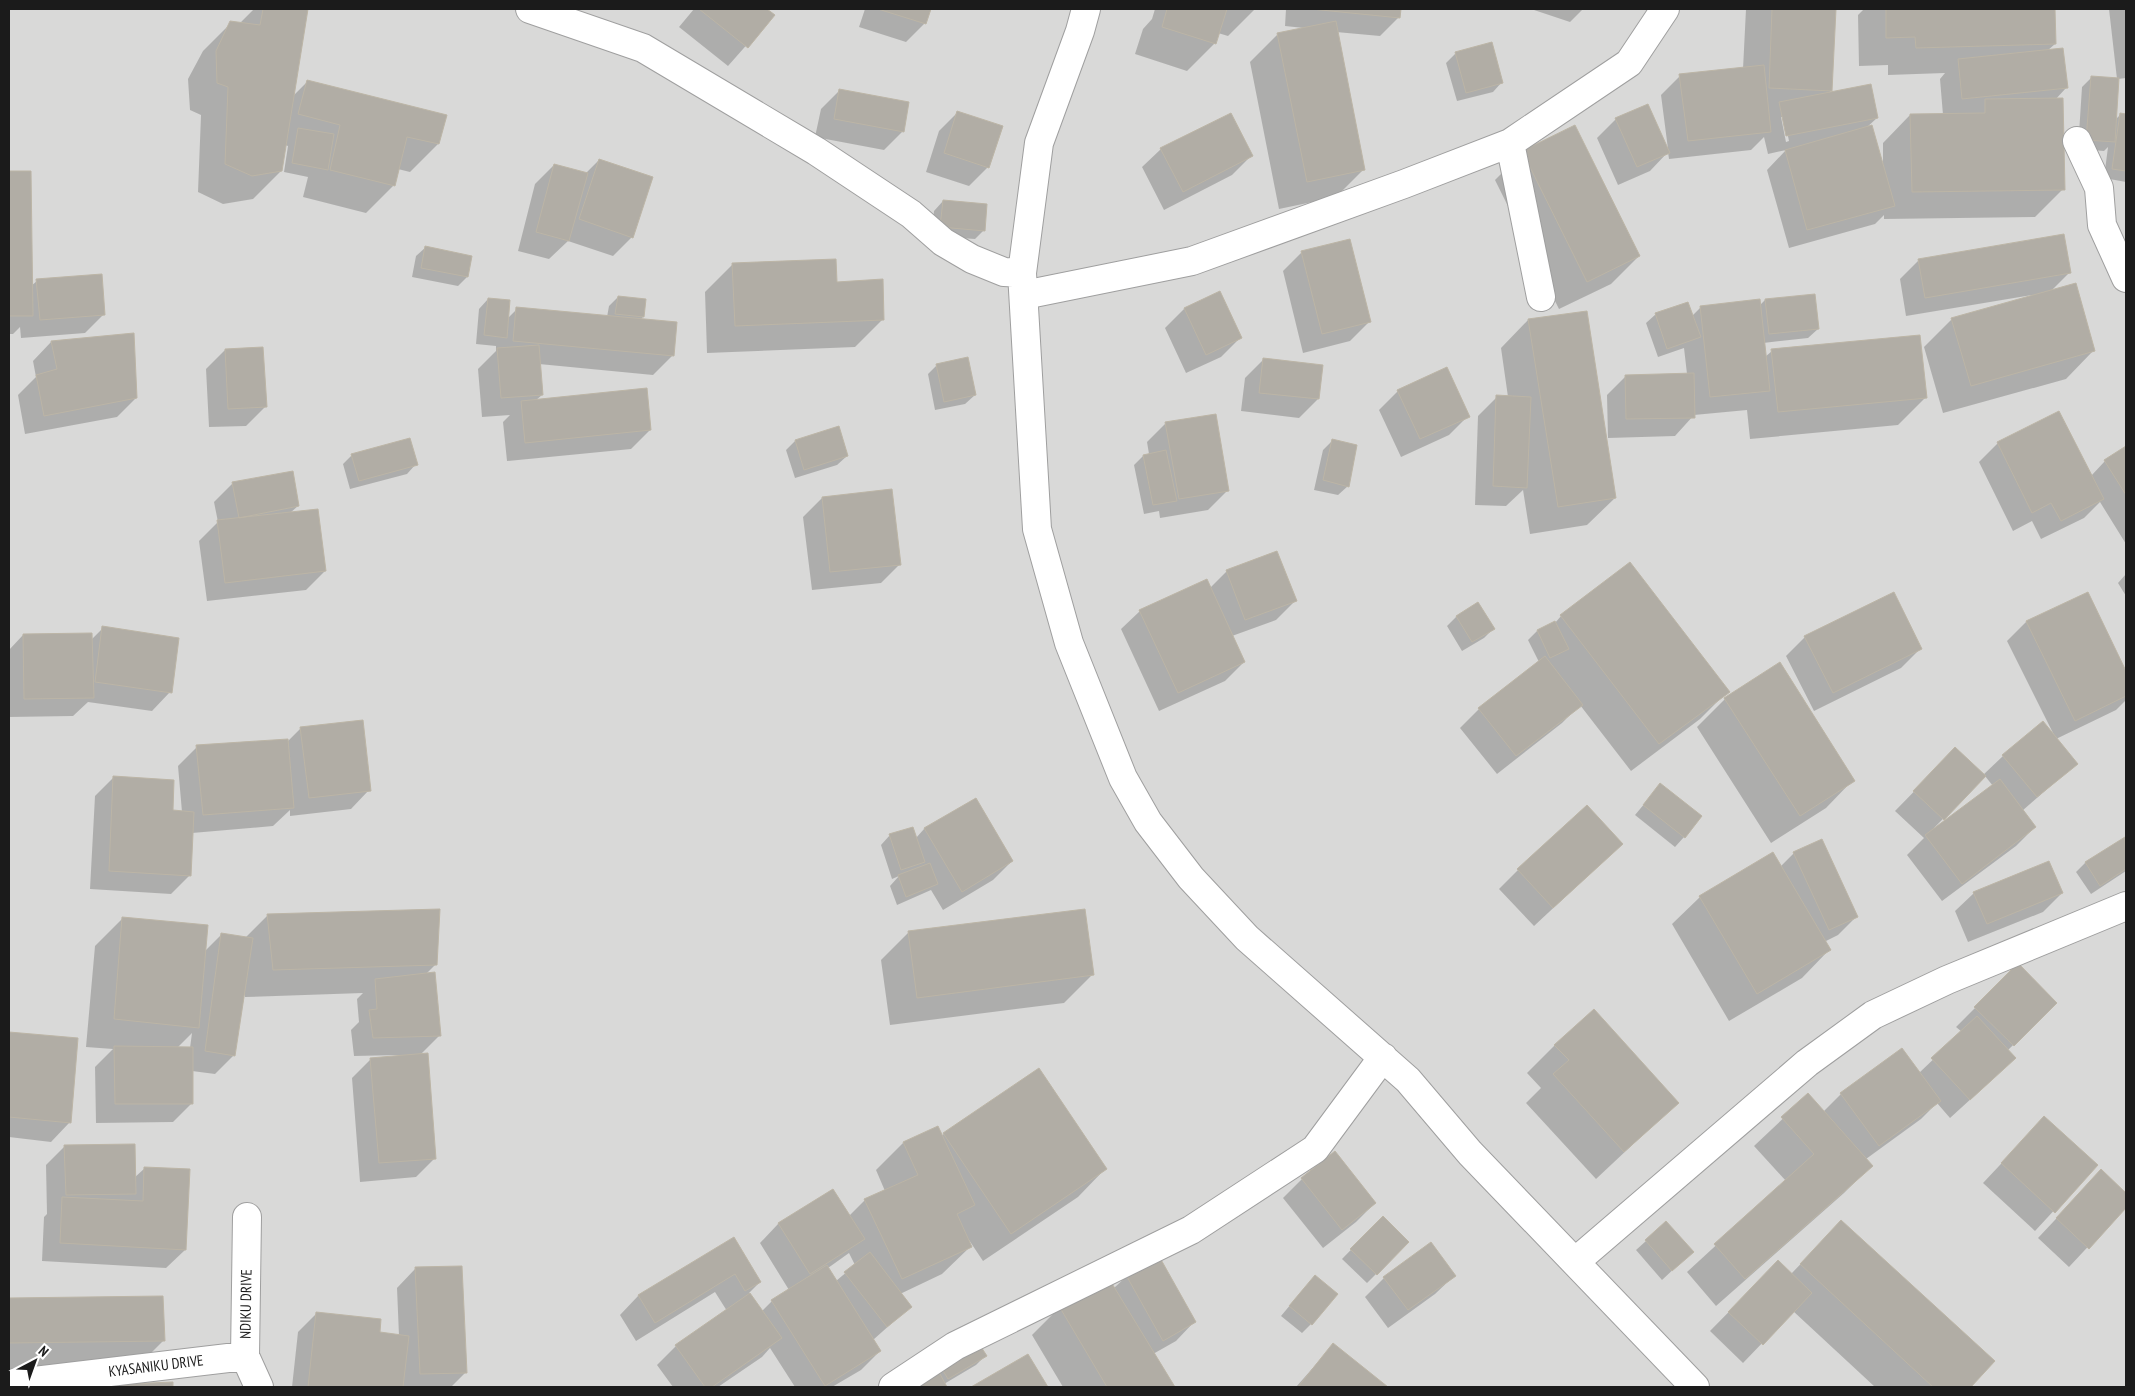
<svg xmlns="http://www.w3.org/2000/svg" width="2135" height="1396" font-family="'PT Sans Narrow',sans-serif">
<rect width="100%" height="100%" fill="#ecebe2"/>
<path fill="#d9d9d8" d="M 9,9 L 2126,9 L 2126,1387 L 9,1387 Z"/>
<path fill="#0003" fill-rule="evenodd" d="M 254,9 L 306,9 L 293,96 L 307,82 L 438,144 L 410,172 L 398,169 L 394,185 L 366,213 L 303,197 L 308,177 L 284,172 L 288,146 L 285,145 L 281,171 L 253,199 L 223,204 L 198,192 L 201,115 L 190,110 L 188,79 L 203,51 L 231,23 L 240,23 Z
M 694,9 L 765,9 L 773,15 L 728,66 L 679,27 Z
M 865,9 L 929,9 L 925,23 L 906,42 L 859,27 Z
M 1155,9 L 1255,9 L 1228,36 L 1218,33 L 1215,43 L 1187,71 L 1135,54 L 1143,29 L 1152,19 Z
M 1286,9 L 1400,9 L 1399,17 L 1380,36 L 1336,32 L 1364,169 L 1336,197 L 1279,209 L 1250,62 L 1278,34 L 1304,28 L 1285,26 Z
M 1531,9 L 1583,9 L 1570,22 Z
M 1746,9 L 1835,9 L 1831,91 L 1827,94 L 1877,118 L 1866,128 L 1883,166 L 1883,143 L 1910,115 L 1943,115 L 1940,79 L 1945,73 L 1888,75 L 1888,65 L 1859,66 L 1858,15 L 1864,9 L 2053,9 L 2055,44 L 2047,51 L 2066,88 L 2055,100 L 2063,189 L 2035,217 L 1884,219 L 1884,215 L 1875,224 L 1789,248 L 1767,170 L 1786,150 L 1768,154 L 1764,137 L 1751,150 L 1669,159 L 1668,152 L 1650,171 L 1618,185 L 1597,138 L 1616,119 L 1668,149 L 1661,95 L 1680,76 L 1743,69 ZM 1781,117 L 1784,117 L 1789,141 L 1786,142 Z
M 2109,9 L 2126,9 L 2126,78 L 2118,79 L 2115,120 L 2121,114 L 2126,115 L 2126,182 L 2104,178 L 2108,147 L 2104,151 L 2078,149 L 2082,87 L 2091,78 L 2117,79 Z
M 1491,44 L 1502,82 L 1493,92 L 1457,101 L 1446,63 L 1455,54 Z
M 840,90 L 903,131 L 884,150 L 815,137 L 821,109 Z
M 958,112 L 988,167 L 969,186 L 926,172 L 939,131 Z
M 1161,149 L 1251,156 L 1232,175 L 1164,210 L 1142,167 Z
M 1523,152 L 1639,256 L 1611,284 L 1559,309 L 1495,180 Z
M 599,160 L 632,237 L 613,256 L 568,241 L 549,259 L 518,251 L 535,184 L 554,165 L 585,174 Z
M 29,172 L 31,286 L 37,281 L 104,314 L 85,333 L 21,338 L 20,327 L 13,334 L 9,334 L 9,173 Z
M 943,201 L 984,230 L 975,239 L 932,236 L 934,211 Z
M 426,247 L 467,277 L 458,286 L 412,277 L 416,256 Z
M 1302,252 L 1369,322 L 1350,341 L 1303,353 L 1283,271 Z
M 1919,260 L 2069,273 L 2051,291 L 2093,351 L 2066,379 L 1943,413 L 1924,347 L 1952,319 L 2032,296 L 2032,295 L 1906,316 L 1900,279 Z
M 733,264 L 836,283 L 883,319 L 855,347 L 707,353 L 705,292 Z
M 1220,292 L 1240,338 L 1221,357 L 1186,373 L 1165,328 L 1184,309 Z
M 618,297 L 643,317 L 640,320 L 672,356 L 653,375 L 539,364 L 542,395 L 535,401 L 650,430 L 631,449 L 507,461 L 503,422 L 510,415 L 482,417 L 478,369 L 496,351 L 496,346 L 476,344 L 479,309 L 488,299 L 508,318 L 517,309 L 607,317 L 609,306 Z
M 1765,300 L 1818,329 L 1808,338 L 1763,343 L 1765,357 L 1772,351 L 1926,397 L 1898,425 L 1750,439 L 1747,410 L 1694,415 L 1675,436 L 1608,438 L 1607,395 L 1626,376 L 1687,374 L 1684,348 L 1658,357 L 1646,323 L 1656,314 L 1692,316 L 1701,307 L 1759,306 Z
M 1528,320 L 1615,498 L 1587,525 L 1530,534 L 1523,490 L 1506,506 L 1475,505 L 1478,416 L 1497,397 L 1508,397 L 1501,348 Z
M 51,342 L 136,398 L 117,417 L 25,434 L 18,395 L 36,377 L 33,361 Z
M 225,350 L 265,407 L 246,426 L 209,427 L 206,369 Z
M 1264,359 L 1318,399 L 1299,418 L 1241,411 L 1245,378 Z
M 937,365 L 975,395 L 965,404 L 935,410 L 928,374 Z
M 1398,391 L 1468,416 L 1449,435 L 1401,457 L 1379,410 Z
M 1166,423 L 1227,491 L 1208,510 L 1160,518 L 1159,511 L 1144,514 L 1134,465 L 1143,456 L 1149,454 L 1147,442 Z
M 795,441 L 847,456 L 837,465 L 795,478 L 786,450 Z
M 1332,441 L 1348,486 L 1338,495 L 1314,490 L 1323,450 Z
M 1998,443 L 2091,476 L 2105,461 L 2126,448 L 2126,544 L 2100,502 L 2084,518 L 2041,539 L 2032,521 L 2013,531 L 1979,462 Z
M 352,455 L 416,464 L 407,474 L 350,489 L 343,464 Z
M 233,483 L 298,506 L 290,513 L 325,571 L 306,590 L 207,601 L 199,541 L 218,522 L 214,502 Z
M 822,498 L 900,564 L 881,583 L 812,590 L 803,517 Z
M 1227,571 L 1295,601 L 1276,620 L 1232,636 L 1244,662 L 1225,681 L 1159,711 L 1121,629 L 1140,611 L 1210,588 Z
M 2126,574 L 2126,596 L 2118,583 Z
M 2087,593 L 2126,673 L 2126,700 L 2116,710 L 2056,739 L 2076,764 L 2022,811 L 2035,827 L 2016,846 L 1942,901 L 1907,855 L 1924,838 L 1895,811 L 1937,768 L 1983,775 L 2003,756 L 2042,723 L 2054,735 L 2007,641 L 2026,622 ZM 1985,776 L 1993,786 L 1936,829 L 1934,828 Z
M 1478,603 L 1493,629 L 1484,638 L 1462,651 L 1447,626 L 1456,617 Z
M 1561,616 L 1728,691 L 1700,719 L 1631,771 L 1580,705 L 1562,723 L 1497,774 L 1460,728 L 1479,709 L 1539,662 L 1528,640 L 1537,631 L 1555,623 Z
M 103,628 L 170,692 L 152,711 L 88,702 L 73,716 L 9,717 L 9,650 L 23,635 L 91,640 Z
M 1805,637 L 1920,649 L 1901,668 L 1814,711 L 1786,656 Z
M 1779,664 L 1853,780 L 1826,808 L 1771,843 L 1697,727 L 1725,699 Z
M 301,728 L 369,790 L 351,809 L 290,816 L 290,810 L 273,826 L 192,833 L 190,875 L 171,894 L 90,889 L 95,796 L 114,777 L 172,811 L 182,812 L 178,766 L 197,747 L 287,742 Z
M 1660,785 L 1684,837 L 1675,847 L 1635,815 Z
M 975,799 L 1012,861 L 993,880 L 943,910 L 931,890 L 897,905 L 890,886 L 899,876 L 892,879 L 881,845 L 890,835 L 916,838 L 924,829 Z
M 2125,838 L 2126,871 L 2091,894 L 2076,872 L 2085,863 Z
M 1622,844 L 1534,926 L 1499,889 L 1518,870 Z
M 1794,853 L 1857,916 L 1838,935 L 1824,942 L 1829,950 L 1802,978 L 1729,1021 L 1672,924 L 1700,897 L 1780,867 Z
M 1974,893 L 2062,893 L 2043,912 L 1968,942 L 1955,911 Z
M 268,915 L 436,964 L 426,974 L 440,1035 L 420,1055 L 435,1158 L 416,1177 L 360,1182 L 352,1078 L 371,1059 L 400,1057 L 399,1055 L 354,1056 L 351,1030 L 359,1022 L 357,999 L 363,993 L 245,997 L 245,991 L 234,1055 L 215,1074 L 192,1071 L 192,1103 L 173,1122 L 96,1123 L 95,1067 L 113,1049 L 86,1047 L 95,946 L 123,918 L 204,952 L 222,934 L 245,938 ZM 192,1033 L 190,1048 L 177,1048 Z
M 909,932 L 1092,975 L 1064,1003 L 890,1025 L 881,960 Z
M 2018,965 L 2056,1003 L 2007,1051 L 1995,1077 L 1950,1118 L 1937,1103 L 1921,1119 L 1866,1159 L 1871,1166 L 1844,1193 L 1716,1306 L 1687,1272 L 1786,1181 L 1754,1146 L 1808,1095 L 1823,1112 L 1841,1094 L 1902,1049 L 1919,1073 L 1962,1032 L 1956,1027 Z
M 9,1033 L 77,1039 L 69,1123 L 51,1142 L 9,1137 Z
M 1555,1045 L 1677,1103 L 1596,1179 L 1526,1103 L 1541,1088 L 1527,1073 Z
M 2044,1118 L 2096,1165 L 2035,1231 L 1983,1183 Z
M 944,1134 L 1105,1169 L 1078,1197 L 983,1261 L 969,1240 L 970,1247 L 942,1274 L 900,1294 L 910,1307 L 873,1340 L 880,1351 L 861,1370 L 832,1387 L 795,1387 L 770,1348 L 762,1357 L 718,1387 L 673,1387 L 657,1365 L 676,1346 L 727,1311 L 715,1292 L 636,1341 L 620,1315 L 638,1296 L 733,1239 L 760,1282 L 749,1293 L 762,1311 L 772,1301 L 789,1290 L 760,1243 L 778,1224 L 832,1190 L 849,1216 L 865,1200 L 885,1191 L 876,1170 L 903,1143 L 941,1136 ZM 849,1253 L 855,1265 L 836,1281 L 828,1268 Z
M 65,1146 L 134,1178 L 145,1168 L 185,1250 L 166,1268 L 42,1261 L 44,1217 L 47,1214 L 46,1165 Z
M 2101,1171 L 2126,1195 L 2126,1206 L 2069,1267 L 2038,1238 Z
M 1302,1179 L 1375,1203 L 1356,1222 L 1323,1248 L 1283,1198 Z
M 1383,1217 L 1408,1242 L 1367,1283 L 1342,1259 Z
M 1841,1222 L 1993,1362 L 1969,1387 L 1875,1387 L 1793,1311 L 1743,1363 L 1710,1331 L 1778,1262 L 1791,1274 Z
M 1666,1223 L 1692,1252 L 1662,1280 L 1636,1250 Z
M 415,1269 L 466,1372 L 451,1387 L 292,1387 L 298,1332 L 317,1313 L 378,1333 L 399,1336 L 397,1288 Z
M 1127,1276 L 1194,1322 L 1176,1341 L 1153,1354 L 1173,1387 L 1063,1387 L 1032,1335 L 1060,1307 L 1114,1288 Z
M 1454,1276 L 1435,1294 L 1388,1328 L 1365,1297 L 1384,1278 Z
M 1306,1286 L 1311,1324 L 1302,1333 L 1281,1316 Z
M 162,1298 L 163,1341 L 136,1368 L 9,1370 L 9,1300 Z
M 1333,1345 L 1386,1387 L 1296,1387 Z
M 985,1356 L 976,1365 L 944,1384 L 946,1387 L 912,1387 L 928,1370 Z
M 1027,1356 L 1046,1387 L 973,1387 Z
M 172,1383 L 172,1387 L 81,1387 Z"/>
<path fill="#b1ada5" stroke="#bcb5a6" d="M 263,9 L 308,9 L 282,171 L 252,176 L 225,164 L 228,87 L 217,83 L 216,51 L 230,21 L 260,25 Z
M 699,9 L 767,9 L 775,15 L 748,48 Z
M 878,9 L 931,9 L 926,24 Z
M 1167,9 L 1227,9 L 1216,44 L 1162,27 Z
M 1311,9 L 1401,9 L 1400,18 Z
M 1772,9 L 1836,9 L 1832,91 L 1769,88 Z
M 1886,9 L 2055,9 L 2056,44 L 1916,48 L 1915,37 L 1886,38 Z
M 1336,21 L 1365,170 L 1307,182 L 1277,33 Z
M 1492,42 L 1503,83 L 1466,93 L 1455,52 Z
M 2063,48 L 2068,88 L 1962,99 L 1958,59 Z
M 1764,65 L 1771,132 L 1688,141 L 1679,74 Z
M 2091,76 L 2119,78 L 2115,142 L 2086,140 Z
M 307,80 L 447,115 L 439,144 L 407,137 L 395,186 L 330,170 L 340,125 L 298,114 Z
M 1871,84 L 1878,118 L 1786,136 L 1779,102 Z
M 839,89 L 909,102 L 904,132 L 834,119 Z
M 2063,98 L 2065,190 L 1912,192 L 1910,114 L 1985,113 L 1985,99 Z
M 1648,104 L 1670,153 L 1637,167 L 1615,118 Z
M 957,111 L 1003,126 L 989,168 L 944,153 Z
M 1231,113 L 1253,156 L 1183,192 L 1160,148 Z
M 2120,113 L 2126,114 L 2126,171 L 2112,169 Z
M 1575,125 L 1640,256 L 1587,282 L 1522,151 Z
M 1872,125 L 1895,206 L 1807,230 L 1785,150 Z
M 298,128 L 334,134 L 328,170 L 292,163 Z
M 599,159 L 653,177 L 633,238 L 579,219 Z
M 554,164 L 588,173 L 569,241 L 536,232 Z
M 9,171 L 31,171 L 33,316 L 9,316 Z
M 943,200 L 987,204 L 985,231 L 940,227 Z
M 2064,234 L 2071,273 L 1925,298 L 1918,259 Z
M 1350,239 L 1371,322 L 1322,334 L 1301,251 Z
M 425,246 L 472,256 L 468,277 L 421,268 Z
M 836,259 L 837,282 L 883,279 L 884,320 L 735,326 L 732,263 Z
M 102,274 L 105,315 L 40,320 L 36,279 Z
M 2076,283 L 2095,351 L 1971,386 L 1951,318 Z
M 1220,291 L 1242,338 L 1206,355 L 1184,308 Z
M 1815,294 L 1819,329 L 1769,334 L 1765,299 Z
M 618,296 L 646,299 L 644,317 L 615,314 Z
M 488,298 L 510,300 L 507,338 L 484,335 Z
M 1760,299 L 1770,391 L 1710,397 L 1700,306 Z
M 1688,302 L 1701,337 L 1667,349 L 1655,313 Z
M 516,307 L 677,322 L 674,356 L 513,341 Z
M 1587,311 L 1616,498 L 1558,507 L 1528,319 Z
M 134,333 L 137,398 L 44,416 L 36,375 L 57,369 L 51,341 Z
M 1920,335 L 1927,398 L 1778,412 L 1771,349 Z
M 539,345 L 543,395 L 501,398 L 497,348 Z
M 263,347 L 267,407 L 228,409 L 225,349 Z
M 968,357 L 976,395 L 944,402 L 936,364 Z
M 1263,358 L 1323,365 L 1319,399 L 1259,393 Z
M 1447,367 L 1470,417 L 1420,439 L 1397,390 Z
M 1694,373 L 1695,418 L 1626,419 L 1625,375 Z
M 647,388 L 651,430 L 525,443 L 521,401 Z
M 1496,395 L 1531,397 L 1527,488 L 1493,486 Z
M 2059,411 L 2104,499 L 2061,521 L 2051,503 L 2032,513 L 1997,442 Z
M 1216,414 L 1229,491 L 1179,499 L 1165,422 Z
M 839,426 L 848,456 L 804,470 L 795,440 Z
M 410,438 L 418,465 L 359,481 L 351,454 Z
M 1332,439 L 1357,445 L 1349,487 L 1323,480 Z
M 2126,446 L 2126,495 L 2104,460 Z
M 1166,450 L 1177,501 L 1153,505 L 1143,455 Z
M 293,471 L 299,506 L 239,518 L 232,482 Z
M 892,489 L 901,565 L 830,572 L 822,497 Z
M 318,509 L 326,571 L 225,583 L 217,520 Z
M 1277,551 L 1297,601 L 1245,620 L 1226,570 Z
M 1630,562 L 1730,692 L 1659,744 L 1560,615 Z
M 1207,579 L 1245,662 L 1178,693 L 1139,610 Z
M 1894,592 L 1922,649 L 1833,693 L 1804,636 Z
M 2088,592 L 2126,671 L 2126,696 L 2075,721 L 2026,621 Z
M 1478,602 L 1495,629 L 1472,642 L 1456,616 Z
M 1555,621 L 1569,649 L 1550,658 L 1537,630 Z
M 102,626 L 179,638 L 172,693 L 95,682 Z
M 92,633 L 94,698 L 24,699 L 23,634 Z
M 1545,656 L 1583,705 L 1516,756 L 1478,708 Z
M 1780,662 L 1855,781 L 1800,816 L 1724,698 Z
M 363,720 L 371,791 L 309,798 L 300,727 Z
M 2043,721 L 2078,764 L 2037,797 L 2002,755 Z
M 288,739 L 294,808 L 203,815 L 196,745 Z
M 1955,747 L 1986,776 L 1944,820 L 1913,791 Z
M 113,776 L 174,780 L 173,810 L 194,812 L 191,876 L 109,871 Z
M 2000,779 L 2036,827 L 1962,884 L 1925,835 Z
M 1660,783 L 1702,816 L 1685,838 L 1643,805 Z
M 976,798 L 1013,861 L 962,892 L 924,828 Z
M 1587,805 L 1623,844 L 1553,908 L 1517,869 Z
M 913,827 L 925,862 L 901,870 L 889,834 Z
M 2125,837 L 2126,869 L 2100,886 L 2085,862 Z
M 1822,839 L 1858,917 L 1829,930 L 1793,852 Z
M 1773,852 L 1831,950 L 1757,994 L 1699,896 Z
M 2049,861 L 2063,893 L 1987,924 L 1973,892 Z
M 930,863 L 938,884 L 906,897 L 898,875 Z
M 440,909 L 437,965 L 273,970 L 267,914 Z
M 1085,909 L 1094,975 L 917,998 L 908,931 Z
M 122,917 L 208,925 L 199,1028 L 114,1019 Z
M 221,933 L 253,938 L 235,1056 L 205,1051 Z
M 2018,963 L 2057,1003 L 2014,1046 L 1974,1007 Z
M 435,972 L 441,1036 L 373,1038 L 369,1010 L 377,1009 L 375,979 Z
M 1594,1009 L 1679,1103 L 1624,1152 L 1553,1074 L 1569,1060 L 1554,1045 Z
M 1977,1016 L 2016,1058 L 1970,1100 L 1931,1058 Z
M 9,1032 L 78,1038 L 71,1123 L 9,1117 Z
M 114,1046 L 193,1047 L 193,1104 L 115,1104 Z
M 1902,1048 L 1941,1101 L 1879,1146 L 1840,1093 Z
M 428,1053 L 436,1159 L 379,1163 L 370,1058 Z
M 1039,1068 L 1107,1169 L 1011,1234 L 943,1133 Z
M 1808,1093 L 1873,1166 L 1745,1279 L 1714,1244 L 1814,1154 L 1781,1117 Z
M 2044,1116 L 2098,1165 L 2055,1213 L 2001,1163 Z
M 938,1126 L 975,1205 L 957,1214 L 972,1247 L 902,1279 L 864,1199 L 918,1175 L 903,1142 Z
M 135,1144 L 136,1194 L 66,1195 L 64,1145 Z
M 1335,1151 L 1376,1203 L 1342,1230 L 1301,1178 Z
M 144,1167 L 190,1169 L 186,1250 L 60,1243 L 62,1197 L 143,1201 Z
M 2101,1169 L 2126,1193 L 2126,1208 L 2089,1249 L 2056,1218 Z
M 833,1189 L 865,1239 L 810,1274 L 778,1223 Z
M 1383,1216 L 1409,1242 L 1377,1275 L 1350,1249 Z
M 1841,1220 L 1995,1361 L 1971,1387 L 1933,1387 L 1800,1264 Z
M 1666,1221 L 1694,1252 L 1672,1271 L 1645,1240 Z
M 734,1237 L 761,1282 L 745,1291 L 735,1274 L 655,1323 L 638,1295 Z
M 1431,1242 L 1456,1276 L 1408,1310 L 1383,1277 Z
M 870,1252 L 912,1307 L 887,1327 L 844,1272 Z
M 1159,1256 L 1196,1322 L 1163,1341 L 1126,1275 Z
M 1778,1260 L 1812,1293 L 1763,1345 L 1728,1312 Z
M 827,1265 L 881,1351 L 825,1386 L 771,1300 Z
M 462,1266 L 467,1373 L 420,1374 L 415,1267 Z
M 1315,1275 L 1338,1294 L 1312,1325 L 1289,1306 Z
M 1108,1277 L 1175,1387 L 1107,1387 L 1059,1306 Z
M 750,1293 L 782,1338 L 712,1387 L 705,1387 L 675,1345 Z
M 163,1296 L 165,1341 L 9,1343 L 9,1298 Z
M 316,1312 L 381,1319 L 380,1332 L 409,1336 L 403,1387 L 308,1387 Z
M 974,1336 L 987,1356 L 948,1379 L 936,1359 Z
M 1333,1343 L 1388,1387 L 1298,1387 Z
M 1028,1354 L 1048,1387 L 971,1387 Z
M 939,1372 L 947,1387 L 909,1387 Z
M 173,1382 L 173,1387 L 81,1387 L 81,1386 Z"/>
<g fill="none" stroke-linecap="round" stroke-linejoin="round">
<defs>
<path id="minor" d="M 530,9 L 643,48 L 816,151 L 911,214 L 943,242 L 972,259 L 1004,272 L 1022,273
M 1086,9 L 1080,31 L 1039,143 L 1022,273 L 1037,529 L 1069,643 L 1123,778 L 1148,822 L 1191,878 L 1247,938 L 1408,1080 L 1470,1153 L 1695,1387
M 2077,141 L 2099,188 L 2102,225 L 2126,278
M 1510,143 L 1541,297
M 1024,295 L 1192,261 L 1404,184 L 1510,143 L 1629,63 L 1665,9
M 247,1217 L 245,1356 L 259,1387
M 1575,1262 L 1807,1063 L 1873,1015 L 1947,980 L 2126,906
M 9,1384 L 245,1356
M 893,1387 L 955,1346 L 1191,1230 L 1315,1149 L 1383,1057"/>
</defs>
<use href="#minor" stroke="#9f9f9f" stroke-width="30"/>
<use href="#minor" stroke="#fff" stroke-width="28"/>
</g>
<g text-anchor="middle" stroke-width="4" stroke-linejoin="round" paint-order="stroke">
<g font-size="15" fill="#1b1b1b" stroke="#fff">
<text transform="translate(246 1304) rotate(-89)" y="5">NDIKU DRIVE</text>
<text transform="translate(156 1366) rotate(-7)" y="5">KYASANIKU DRIVE</text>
</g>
</g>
<rect width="2135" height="1396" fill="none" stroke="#1b1b1b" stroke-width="20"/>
<g transform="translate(35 1361) rotate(41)" stroke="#ffffff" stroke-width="4" paint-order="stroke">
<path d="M0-4L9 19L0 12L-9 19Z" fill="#1b1b1b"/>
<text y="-8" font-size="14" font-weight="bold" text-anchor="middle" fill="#1b1b1b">N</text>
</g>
</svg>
